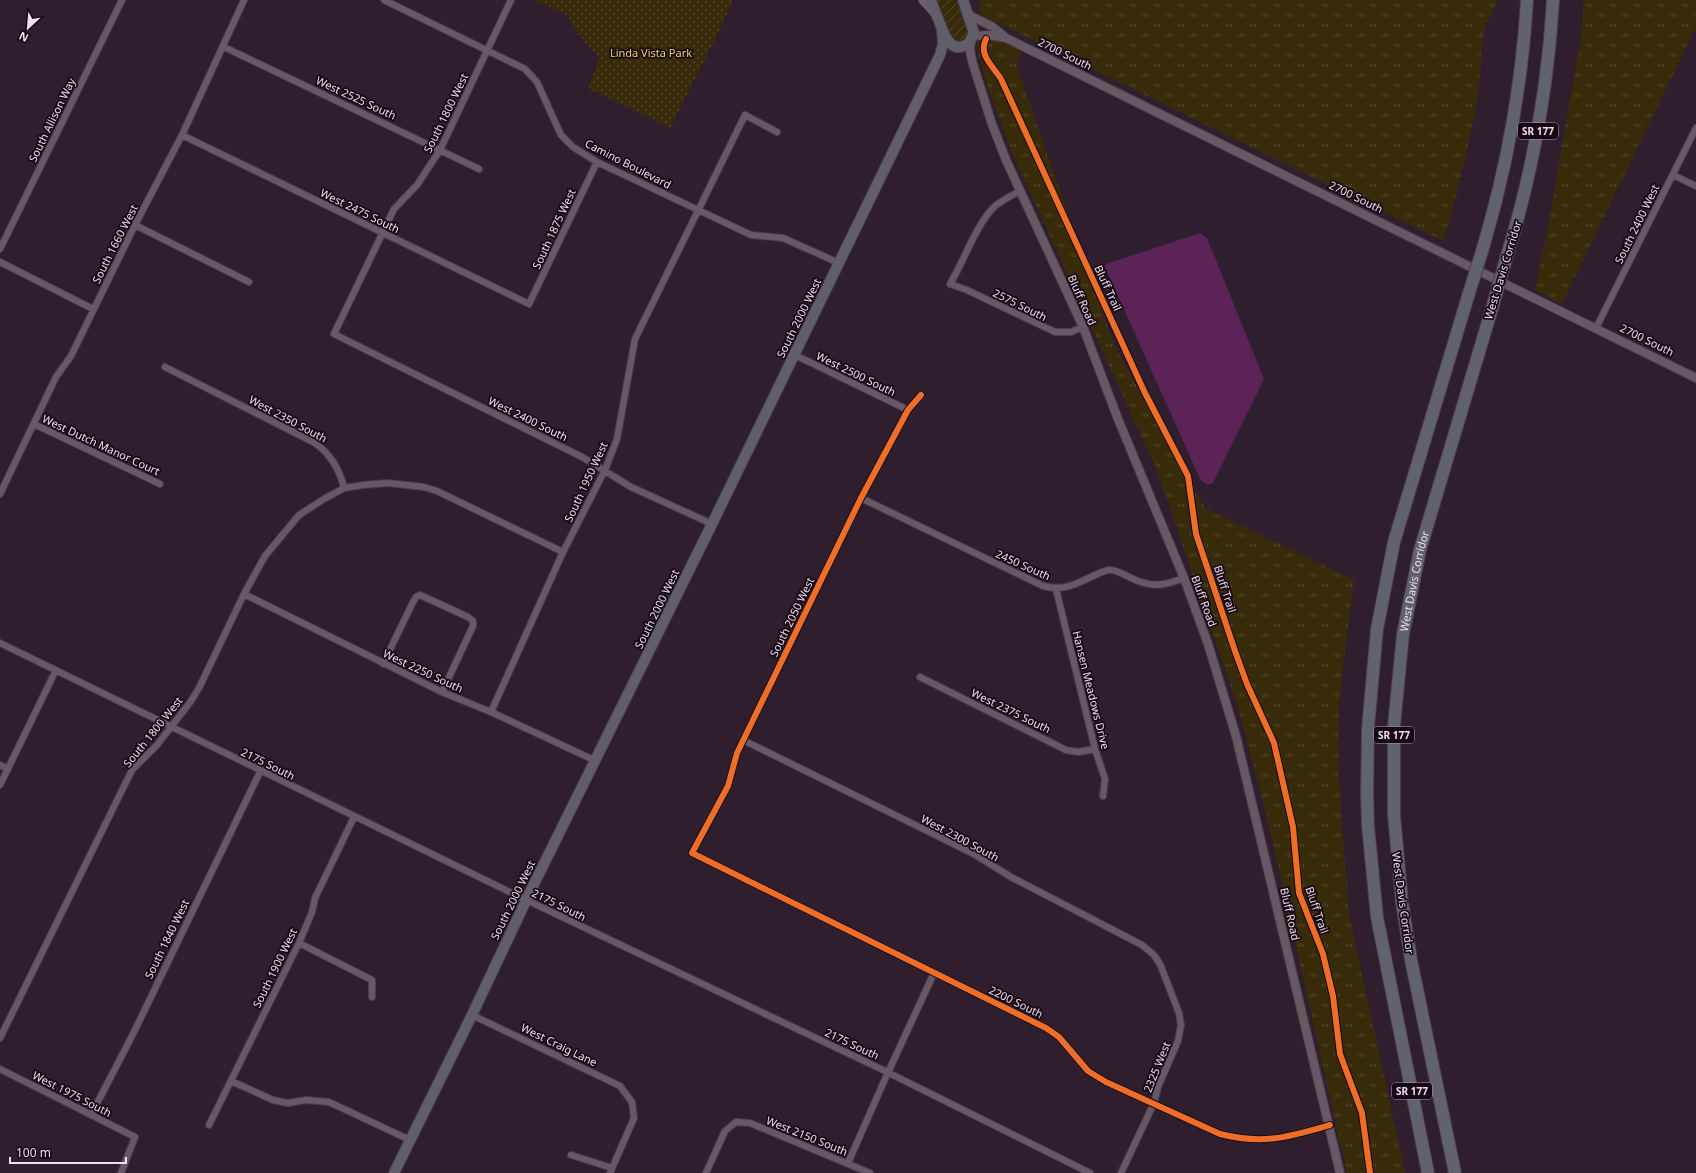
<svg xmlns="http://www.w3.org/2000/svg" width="1696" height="1173" font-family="'Noto Sans',sans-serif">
<defs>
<pattern id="grass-tufts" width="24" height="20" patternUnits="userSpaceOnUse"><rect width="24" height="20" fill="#382b09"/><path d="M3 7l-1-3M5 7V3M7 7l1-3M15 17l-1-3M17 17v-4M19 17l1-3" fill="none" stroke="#55492d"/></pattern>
<pattern id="park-dots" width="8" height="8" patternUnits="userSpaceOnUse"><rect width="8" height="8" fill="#382b09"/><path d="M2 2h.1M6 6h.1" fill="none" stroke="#55492d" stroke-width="1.8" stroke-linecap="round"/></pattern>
<pattern id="garden-furrows" width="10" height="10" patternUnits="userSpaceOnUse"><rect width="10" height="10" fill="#382b09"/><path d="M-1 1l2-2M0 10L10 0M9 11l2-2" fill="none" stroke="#55492d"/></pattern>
</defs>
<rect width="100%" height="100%" fill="#2f1e2d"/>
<path fill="url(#grass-tufts)" d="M 980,0 L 1496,0 C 1496,11 1488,18 1485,28 C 1480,50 1481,73 1478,95 C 1469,145 1458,194 1443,241 L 982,15 L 978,10 Z
M 1584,0 L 1696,0 L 1696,27 L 1562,304 L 1535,290 L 1546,237 L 1581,38 Z
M 985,38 L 997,40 L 1022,51 L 1016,65 L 1115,347 L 1205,508 L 1354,580 L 1339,700 L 1338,771 L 1349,914 L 1405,1173 L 1347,1173 L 1267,817 L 1238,707 L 1156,468 L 1014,157 L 991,97 L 977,49 C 977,43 979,40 985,38 Z"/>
<path fill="url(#park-dots)" d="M 535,0 L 733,0 L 719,31 L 670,128 L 588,88 L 600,58 L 578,34 L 568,16 Z"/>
<path fill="url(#garden-furrows)" d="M 937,0 L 958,0 C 962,11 978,38 958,41 L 951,37 Z"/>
<path fill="#5c2356" d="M 1200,233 L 1207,238 L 1264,379 L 1213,483 L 1207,485 L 1200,479 L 1105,267 L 1106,264 Z"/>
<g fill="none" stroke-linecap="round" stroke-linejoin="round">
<defs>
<path id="minor" d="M 384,0 L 525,69 L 537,82 L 561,135 L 573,147 L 597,162 L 751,235 L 783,238 L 839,263
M 511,0 L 440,150 L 417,185 L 394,209 L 334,334 L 582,457 L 631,487 L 712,524
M 224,47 L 479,169
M 182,135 L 529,304 L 597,162
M 1673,175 L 1696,186
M 1020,191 C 1011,196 1000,201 993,208 C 975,227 964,261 950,284 L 967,290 L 1055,332 L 1071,332 L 1083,327
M 135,225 L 249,282
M 0,249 L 122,0
M 0,262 L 93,309
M 1596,328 L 1696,128
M 795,355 L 908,410
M 165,367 L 315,443 C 330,454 340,470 344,488
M 921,395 L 908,410 L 861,498 L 737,753 L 728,786 L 692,853 L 1046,1028 L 1059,1037 L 1088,1071 L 1106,1082 L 1220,1134 C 1263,1145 1289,1137 1330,1125
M 34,424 L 160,484
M 0,494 L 56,377 L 71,356 L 135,225 L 182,135 L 244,0
M 861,498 L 1043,586 C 1064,591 1074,585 1093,576 C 1098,574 1105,570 1110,570 C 1117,570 1125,575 1131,578 C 1152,588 1163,586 1184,578
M 1056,589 L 1095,749 L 1105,779 L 1103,796
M 244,594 L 442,692 L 491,712 L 596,761
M 0,643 L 518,896 L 883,1070 L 1090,1173
M 383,664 L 413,602 L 416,597 L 420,595 L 468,617 L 473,621 L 473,626 L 442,692
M 920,677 L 1066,750 L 1078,752 L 1095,749
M 491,712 L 563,552 L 605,470 L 617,439 L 635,339 L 745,115 L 777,132
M 743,740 L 974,854 L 1011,877 L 1142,945 L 1154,955 L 1160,964 L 1179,1013 L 1181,1025 L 1178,1041 L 1158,1087 L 1154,1103 L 1121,1173
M 0,765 L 8,769
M 0,785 L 56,670
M 299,943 L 372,980 L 372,997
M 472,1015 L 620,1086 L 632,1102 L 634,1118 L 610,1173
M 0,1038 L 132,770 L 157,745 L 191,701 L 199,688 L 244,594 L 265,556 L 299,515 L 324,499 L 344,488 L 363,485 L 388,483 L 424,487 L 437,491 L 563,552
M 0,1069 L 135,1137 L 121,1173
M 231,1081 L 273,1100 L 288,1103 L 306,1100 L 329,1102 L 410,1140
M 91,1115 L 133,1034 L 260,772
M 209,1125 L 299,943 L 312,912 L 315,898 L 354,817
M 571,1155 L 612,1168
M 848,1163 L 885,1079 L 934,973
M 706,1173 L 725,1131 L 736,1122 L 750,1123 L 870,1173"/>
<path id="tertiary" d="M 969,15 L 993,27 L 1004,36
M 973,36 L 989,35 L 1006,38 L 1696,378
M 971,40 L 970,50 L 972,61 L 992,124 L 1006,160 L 1083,327 L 1118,419 L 1184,578 L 1208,644 L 1236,736 L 1340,1173"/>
<path id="secondary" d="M 923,0 L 934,12"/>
<path id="primary" d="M 931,0 C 933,7 936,14 939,21 C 944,35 951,56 969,43 L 974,33 L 963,0
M 394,1173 L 472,1015 L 532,888 L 712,524 L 940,55 L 943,44 L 942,30"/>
<g id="motorway">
<path d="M 1483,248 C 1507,167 1522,84 1527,0"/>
<path d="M 1506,259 C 1532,175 1548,88 1553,0"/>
<path d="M 1428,1173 L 1377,917 L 1368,826 L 1367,794 L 1368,728 L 1377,629 L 1394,542 L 1469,293"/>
<path id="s1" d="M 1455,1173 L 1411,960 L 1402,902 L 1394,815 L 1394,726 L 1403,634 L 1420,550 L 1493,305"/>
</g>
</defs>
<use href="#minor" stroke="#4a3c48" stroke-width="8"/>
<use href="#tertiary" stroke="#4a3c48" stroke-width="10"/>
<use href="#secondary" stroke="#4a3c48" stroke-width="10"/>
<use href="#primary" stroke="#4a3c48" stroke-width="12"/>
<use href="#motorway" stroke="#4a3c48" stroke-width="14"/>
<use href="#minor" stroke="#665964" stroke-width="6"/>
<use href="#tertiary" stroke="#665964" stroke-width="8"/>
<use href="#secondary" stroke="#68606b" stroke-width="9"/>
<use href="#primary" stroke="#615e69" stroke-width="10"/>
<use href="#motorway" stroke="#61626d" stroke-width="12"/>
<defs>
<path id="motorway-bridge" d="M 1469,293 L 1483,248
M 1493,305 L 1506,259"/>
</defs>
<use href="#motorway-bridge" stroke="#4a3c48" stroke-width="14" stroke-linecap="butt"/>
<use href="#motorway-bridge" stroke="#61626d" stroke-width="12"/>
<defs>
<path id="cycleway" d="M 986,39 C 978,55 993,66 1001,79 L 1145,393 L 1188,476 L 1196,534 L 1235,651 L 1247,684 L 1274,743 L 1293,827 L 1299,893 L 1323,954 L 1333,996 L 1340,1054 L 1362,1113 L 1370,1173
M 921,395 L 908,410 L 861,498 L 737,753 L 728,786 L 692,853 L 1046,1028 L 1059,1037 L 1088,1071 L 1106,1082 L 1220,1134 C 1263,1145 1289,1137 1330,1125"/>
</defs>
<use href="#cycleway" stroke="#150813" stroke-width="8"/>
<use href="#cycleway" stroke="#ee6e29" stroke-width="6"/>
</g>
<g text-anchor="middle" stroke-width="3.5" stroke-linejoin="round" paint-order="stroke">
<g fill="#150813" stroke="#b09eac" stroke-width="1">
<rect x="1518" y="123" width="40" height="16" rx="3"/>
<rect x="1374" y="727" width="40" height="16" rx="3"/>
<rect x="1392" y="1083" width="40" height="16" rx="3"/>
</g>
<g font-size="10" font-weight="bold" fill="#f2deee">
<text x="1538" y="135">SR 177</text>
<text x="1394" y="739">SR 177</text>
<text x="1412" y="1095">SR 177</text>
</g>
<g font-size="11" fill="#f8d359" stroke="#150813">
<text x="651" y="57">Linda Vista Park</text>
</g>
<g font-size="11" fill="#f2deee" stroke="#150813">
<text transform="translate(1065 54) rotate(26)" y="4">2700 South</text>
<text transform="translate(356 98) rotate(25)" y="4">West 2525 South</text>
<text transform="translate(446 113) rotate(-64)" y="4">South 1800 West</text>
<text transform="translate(52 120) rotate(-64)" y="4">South Allison Way</text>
<text transform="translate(628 164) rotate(27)" y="4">Camino Boulevard</text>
<text transform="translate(1356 197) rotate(26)" y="4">2700 South</text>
<text transform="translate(360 211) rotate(26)" y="4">West 2475 South</text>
<text transform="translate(1637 224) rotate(-64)" y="4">South 2400 West</text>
<text transform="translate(554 229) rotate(-65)" y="4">South 1875 West</text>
<text transform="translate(115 244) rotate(-63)" y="4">South 1660 West</text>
<text transform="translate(1503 270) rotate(-73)" y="4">West Davis Corridor</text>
<text transform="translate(1108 288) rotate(65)" y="4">Bluff Trail</text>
<text transform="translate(1082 300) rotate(66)" y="4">Bluff Road</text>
<text transform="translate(1020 305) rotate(26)" y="4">2575 South</text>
<text transform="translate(799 318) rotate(-64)" y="4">South 2000 West</text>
<text transform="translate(1647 340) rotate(26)" y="4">2700 South</text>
<text transform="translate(856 374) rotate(26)" y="4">West 2500 South</text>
<text transform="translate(288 419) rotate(28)" y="4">West 2350 South</text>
<text transform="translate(528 419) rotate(26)" y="4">West 2400 South</text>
<text transform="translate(101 445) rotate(25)" y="4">West Dutch Manor Court</text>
<text transform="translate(586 482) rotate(-65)" y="4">South 1950 West</text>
<text transform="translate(1023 565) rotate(24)" y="4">2450 South</text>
<text dy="4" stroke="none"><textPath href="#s1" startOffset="599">West Davis Corridor</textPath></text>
<text transform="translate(1225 589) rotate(72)" y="4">Bluff Trail</text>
<text transform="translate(1204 601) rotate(70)" y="4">Bluff Road</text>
<text transform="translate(657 609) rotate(-64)" y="4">South 2000 West</text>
<text transform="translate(792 617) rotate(-64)" y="4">South 2050 West</text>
<text transform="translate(423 671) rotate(25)" y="4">West 2250 South</text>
<text transform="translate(1091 690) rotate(76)" y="4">Hansen Meadows Drive</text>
<text transform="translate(1011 711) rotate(26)" y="4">West 2375 South</text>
<text transform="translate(153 732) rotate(-51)" y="4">South 1800 West</text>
<text transform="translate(268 764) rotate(26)" y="4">2175 South</text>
<text transform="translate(960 838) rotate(28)" y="4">West 2300 South</text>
<text transform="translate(513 900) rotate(-64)" y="4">South 2000 West</text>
<text transform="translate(1403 903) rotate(82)" y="4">West Davis Corridor</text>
<text transform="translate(559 905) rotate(26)" y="4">2175 South</text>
<text transform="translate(1317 910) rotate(71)" y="4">Bluff Trail</text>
<text transform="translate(1290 914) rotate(77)" y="4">Bluff Road</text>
<text transform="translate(167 939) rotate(-64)" y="4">South 1840 West</text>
<text transform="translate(275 968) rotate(-64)" y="4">South 1900 West</text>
<text transform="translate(1016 1002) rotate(26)" y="4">2200 South</text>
<text transform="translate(852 1044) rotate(25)" y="4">2175 South</text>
<text transform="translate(559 1045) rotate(26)" y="4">West Craig Lane</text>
<text transform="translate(1157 1067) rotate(-68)" y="4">2325 West</text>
<text transform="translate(72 1094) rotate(27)" y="4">West 1975 South</text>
<text transform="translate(807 1136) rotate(22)" y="4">West 2150 South</text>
</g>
</g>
<g transform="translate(28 28) rotate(206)" stroke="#150813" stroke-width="3" paint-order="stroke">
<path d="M0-3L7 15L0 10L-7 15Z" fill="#f2deee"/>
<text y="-6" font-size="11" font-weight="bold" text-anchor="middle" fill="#f2deee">N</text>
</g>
<path d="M10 1157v6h116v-6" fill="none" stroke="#f2deee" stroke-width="2"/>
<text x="16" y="1157" font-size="12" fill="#f2deee" stroke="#150813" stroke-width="3" paint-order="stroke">100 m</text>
</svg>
